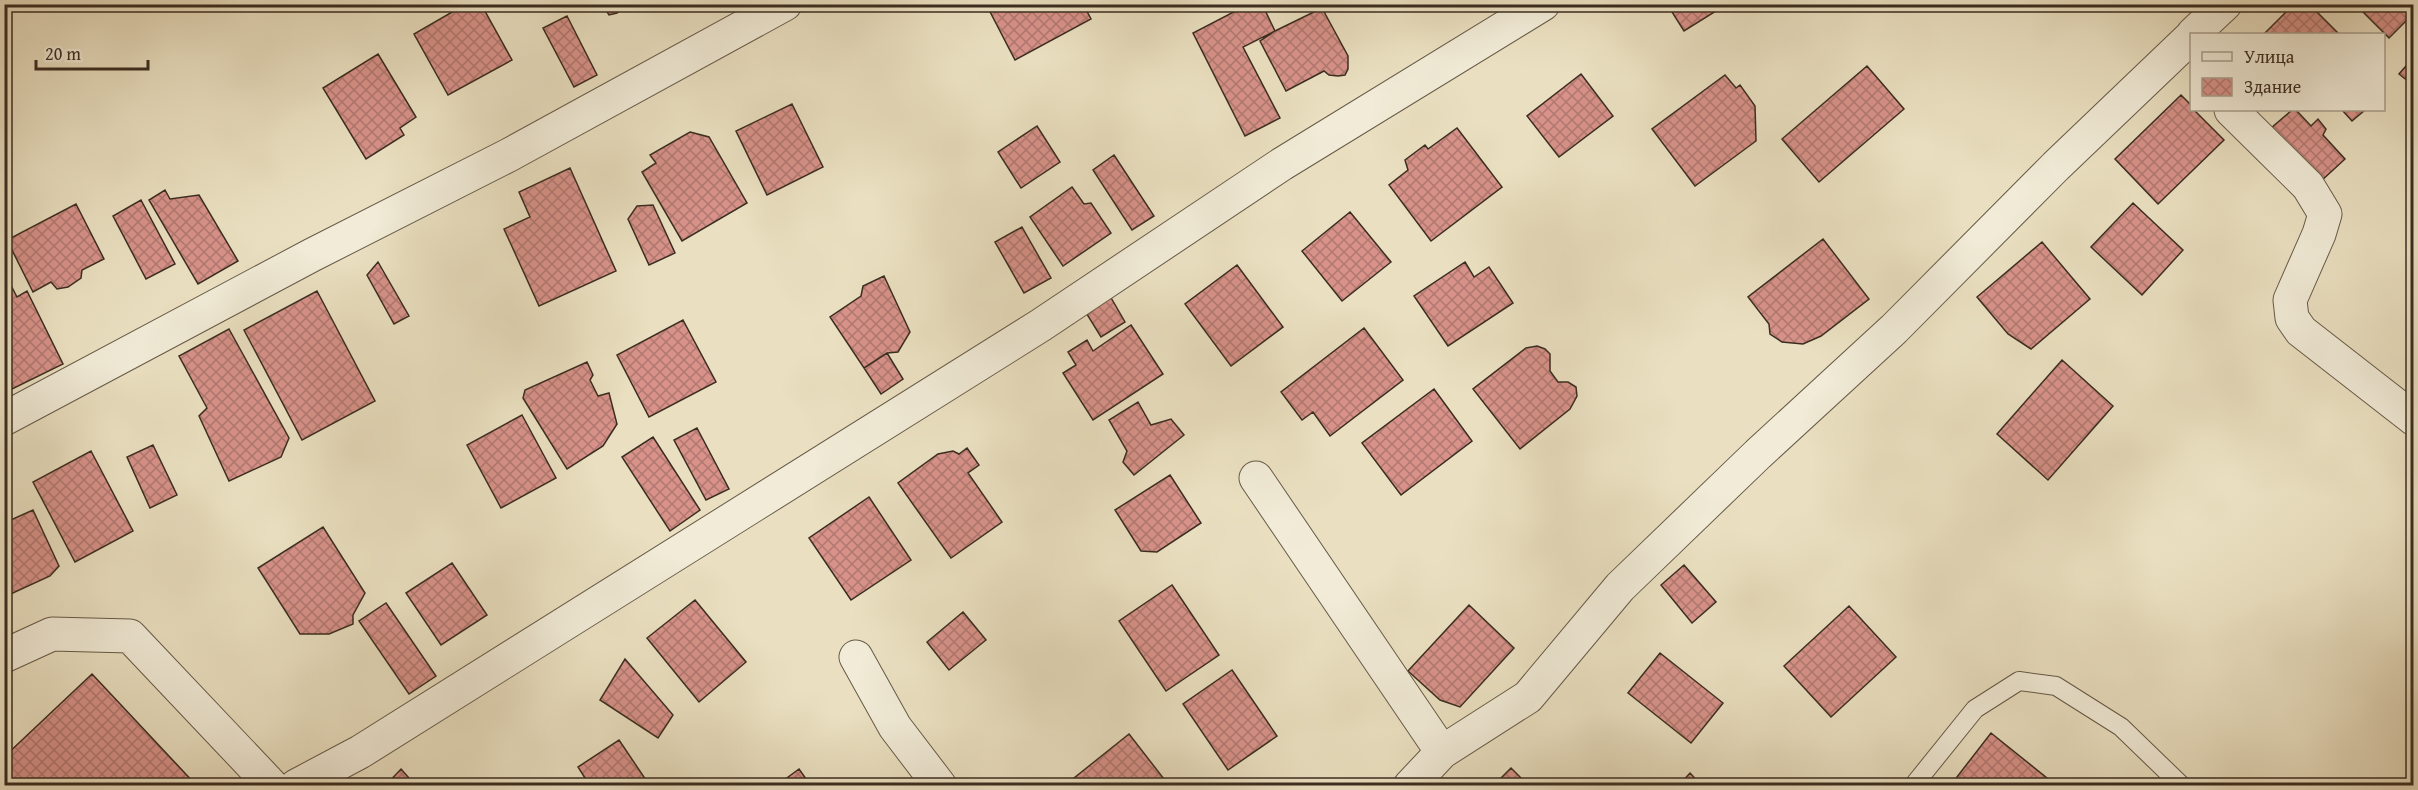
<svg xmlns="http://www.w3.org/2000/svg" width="2418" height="790" font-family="'Gentium Book Plus',serif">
<defs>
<pattern id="building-cross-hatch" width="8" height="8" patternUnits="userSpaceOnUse" patternTransform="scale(1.5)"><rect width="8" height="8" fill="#d8928a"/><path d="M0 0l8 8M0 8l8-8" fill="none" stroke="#b07870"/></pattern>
</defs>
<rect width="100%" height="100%" fill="#eae0c1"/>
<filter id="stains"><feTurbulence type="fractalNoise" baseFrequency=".00333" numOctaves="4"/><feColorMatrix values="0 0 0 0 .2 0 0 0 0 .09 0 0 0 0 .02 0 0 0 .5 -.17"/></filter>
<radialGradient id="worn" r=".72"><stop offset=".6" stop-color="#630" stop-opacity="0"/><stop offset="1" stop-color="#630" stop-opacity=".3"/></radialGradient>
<path fill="url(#building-cross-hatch)" stroke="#3a2d20" stroke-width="1.5" d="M 466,4 L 481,4 L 512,60 L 448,95 L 414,34 Z
M 602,4 L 626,4 L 617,13 L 609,15 Z
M 986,4 L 1083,4 L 1091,19 L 1015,60 Z
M 1249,4 L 1262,4 L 1275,31 L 1243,47 L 1280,118 L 1245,136 L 1193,33 Z
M 1667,4 L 1712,4 L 1716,11 L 1684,31 Z
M 2294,4 L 2309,4 L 2339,34 L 2264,34 Z
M 2355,4 L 2414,4 L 2414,13 L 2389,38 Z
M 1322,8 L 1348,56 L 1348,69 L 1345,75 L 1338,76 L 1329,75 L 1324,71 L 1286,91 L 1260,41 L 1275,31 Z
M 567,16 L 597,75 L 574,87 L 543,28 Z
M 378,54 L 416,117 L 400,128 L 404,135 L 366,159 L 323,88 Z
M 2414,57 L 2414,86 L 2399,74 Z
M 1867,66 L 1904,109 L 1819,182 L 1782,139 Z
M 1581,74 L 1613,116 L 1559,157 L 1527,116 Z
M 1725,75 L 1736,88 L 1740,85 L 1755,106 L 1756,141 L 1695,186 L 1652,129 Z
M 2181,95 L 2192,106 L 2192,110 L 2194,110 L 2224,140 L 2158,204 L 2115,159 Z
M 792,104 L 823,167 L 767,195 L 736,131 Z
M 2292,110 L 2296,110 L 2311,126 L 2318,119 L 2326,129 L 2323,135 L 2345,159 L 2320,182 L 2271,128 Z
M 2342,110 L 2365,110 L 2352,121 Z
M 1037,126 L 1060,162 L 1021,188 L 998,152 Z
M 1457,128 L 1502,187 L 1431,241 L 1389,185 L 1408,170 L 1405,160 L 1425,145 L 1428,149 Z
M 690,132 L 709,137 L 747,203 L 682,241 L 642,172 L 656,163 L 650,155 Z
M 1114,155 L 1154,216 L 1132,230 L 1093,170 Z
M 570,168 L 616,271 L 539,306 L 504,229 L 530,217 L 519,192 Z
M 1072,187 L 1084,204 L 1091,203 L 1111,233 L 1063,266 L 1030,217 Z
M 165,190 L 170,199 L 199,195 L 238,261 L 198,284 L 149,200 Z
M 141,200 L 175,264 L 146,279 L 113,216 Z
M 2133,203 L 2183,250 L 2142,295 L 2091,247 Z
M 76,204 L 104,259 L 82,270 L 81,278 L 68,287 L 57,289 L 51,282 L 33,292 L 7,240 Z
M 653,205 L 675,253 L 649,265 L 628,219 L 637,206 Z
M 1350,212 L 1391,262 L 1342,301 L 1302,251 Z
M 1022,227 L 1051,278 L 1024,293 L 995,242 Z
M 1823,239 L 1869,299 L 1821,336 L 1803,344 L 1782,342 L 1770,334 L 1769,324 L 1748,297 Z
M 2042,242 L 2090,299 L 2031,349 L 2008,334 L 1977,297 Z
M 378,262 L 409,316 L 394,324 L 367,275 Z
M 1465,262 L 1474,277 L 1489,267 L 1513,303 L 1448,346 L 1414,296 Z
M 1237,265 L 1283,327 L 1231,366 L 1185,304 Z
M 4,272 L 17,297 L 27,291 L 63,364 L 12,389 L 4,374 Z
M 884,276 L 910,332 L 898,352 L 887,353 L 864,368 L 830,317 L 861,296 L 863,286 Z
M 317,291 L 375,401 L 302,440 L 244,330 Z
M 1110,296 L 1125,322 L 1101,337 L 1085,311 Z
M 683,320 L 716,382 L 649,417 L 617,355 Z
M 1131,325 L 1163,374 L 1093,420 L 1063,373 L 1076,365 L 1068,352 L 1087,340 L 1093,351 Z
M 1364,328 L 1403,380 L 1330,436 L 1313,412 L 1302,420 L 1281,392 Z
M 229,329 L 289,438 L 281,457 L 229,481 L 199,416 L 207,408 L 179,356 Z
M 1537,346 L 1545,349 L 1550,354 L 1550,371 L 1558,382 L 1568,382 L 1576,387 L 1577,396 L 1570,409 L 1520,449 L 1473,389 L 1526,348 Z
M 887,353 L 903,379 L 881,394 L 864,368 Z
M 2062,360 L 2113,406 L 2048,480 L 1997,434 Z
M 587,362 L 593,375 L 590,380 L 598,396 L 609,393 L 617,424 L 603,446 L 567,469 L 523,398 L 525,390 Z
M 1434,389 L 1472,441 L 1401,495 L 1362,443 Z
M 1138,402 L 1151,425 L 1171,419 L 1184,435 L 1134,475 L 1123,462 L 1127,451 L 1109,420 Z
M 522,415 L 556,478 L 501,508 L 467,445 Z
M 697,428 L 729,489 L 706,500 L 674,440 Z
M 653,437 L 700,510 L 670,531 L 622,457 Z
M 153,445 L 177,495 L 150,508 L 127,457 Z
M 967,448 L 979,465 L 968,473 L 1002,522 L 951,558 L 898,483 L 938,454 L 953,451 L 959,454 Z
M 91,451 L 133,531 L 75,562 L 33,482 Z
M 1170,475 L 1201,523 L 1157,552 L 1141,551 L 1115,510 Z
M 869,497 L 911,560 L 851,600 L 809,538 Z
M 33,510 L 59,566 L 50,576 L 4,597 L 4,523 Z
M 323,527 L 365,593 L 353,615 L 353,624 L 329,634 L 300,634 L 258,568 Z
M 452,563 L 487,615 L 441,645 L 406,593 Z
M 1684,565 L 1716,602 L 1692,623 L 1661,585 Z
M 1172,585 L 1219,655 L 1166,691 L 1119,621 Z
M 695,600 L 746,662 L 699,702 L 647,638 Z
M 386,603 L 436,676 L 409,694 L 359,621 Z
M 1469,605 L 1514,648 L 1460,707 L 1440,700 L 1408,671 Z
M 1849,606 L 1896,657 L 1831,717 L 1784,666 Z
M 963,612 L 986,640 L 949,670 L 927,642 Z
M 1660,653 L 1723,703 L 1691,743 L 1628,693 Z
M 625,659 L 673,715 L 658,738 L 600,700 Z
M 1232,670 L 1277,736 L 1228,770 L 1183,704 Z
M 92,674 L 197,786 L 4,786 L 4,757 Z
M 1991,733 L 2057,786 L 1950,786 Z
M 1129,734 L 1164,779 L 1160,786 L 1064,786 Z
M 619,740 L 650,786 L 590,786 L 578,767 Z
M 1511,768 L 1529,786 L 1493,786 Z
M 401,769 L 416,786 L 385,786 Z
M 799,769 L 811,786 L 776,786 Z
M 1690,773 L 1702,786 L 1678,786 Z"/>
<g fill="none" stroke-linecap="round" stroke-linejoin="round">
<defs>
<path id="service" d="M 1913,786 L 1975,709 L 2019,681 L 2056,686 L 2121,727 L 2182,786"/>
<path id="minor" d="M 2193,34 L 2225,4
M 2231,110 L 2308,186 L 2325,214 L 2319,234 L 2290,300 L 2292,318 L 2301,331 L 2414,419
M 4,419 L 312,255 L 509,155 L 785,4
M 1256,478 L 1442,752
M 4,656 L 52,634 L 130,636 L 272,786
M 856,657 L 895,727 L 940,786
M 296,786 L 360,752 L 1041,325 L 1282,164 L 1543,4
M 1410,786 L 1442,752 L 1528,697 L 1620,587 L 1758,454 L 1894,329 L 2056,166 L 2192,36"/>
</defs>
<use href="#service" stroke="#665a48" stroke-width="20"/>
<use href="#minor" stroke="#665a48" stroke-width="35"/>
<use href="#service" stroke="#f1ebd7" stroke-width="18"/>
<use href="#minor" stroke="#f1ebd7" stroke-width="33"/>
</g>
<rect width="2418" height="790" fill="none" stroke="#eae0c1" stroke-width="24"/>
<rect x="6" y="6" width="2406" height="778" fill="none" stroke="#3a2d20" stroke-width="3"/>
<rect x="12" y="12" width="2394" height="766" fill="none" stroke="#3a2d20" stroke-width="1.5"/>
<rect x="2190" y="33" width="195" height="78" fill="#f1ebd7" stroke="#a89f8e" stroke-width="1.5"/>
<rect x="2202" y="52" width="30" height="9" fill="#f1ebd7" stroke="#a89f8e" stroke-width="1.5"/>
<text x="2244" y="63" font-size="18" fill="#3a2d20">Улица</text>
<rect x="2202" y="78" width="30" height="18" fill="url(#building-cross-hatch)" stroke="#a89f8e" stroke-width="1.5"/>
<text x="2244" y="93" font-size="18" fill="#3a2d20">Здание</text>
<path d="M36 60v9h112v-9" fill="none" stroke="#3a2d20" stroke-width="3"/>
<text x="45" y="60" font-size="18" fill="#3a2d20" stroke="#f1ebd7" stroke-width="4.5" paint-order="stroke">20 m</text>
<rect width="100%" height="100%" filter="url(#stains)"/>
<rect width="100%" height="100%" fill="url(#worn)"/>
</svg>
